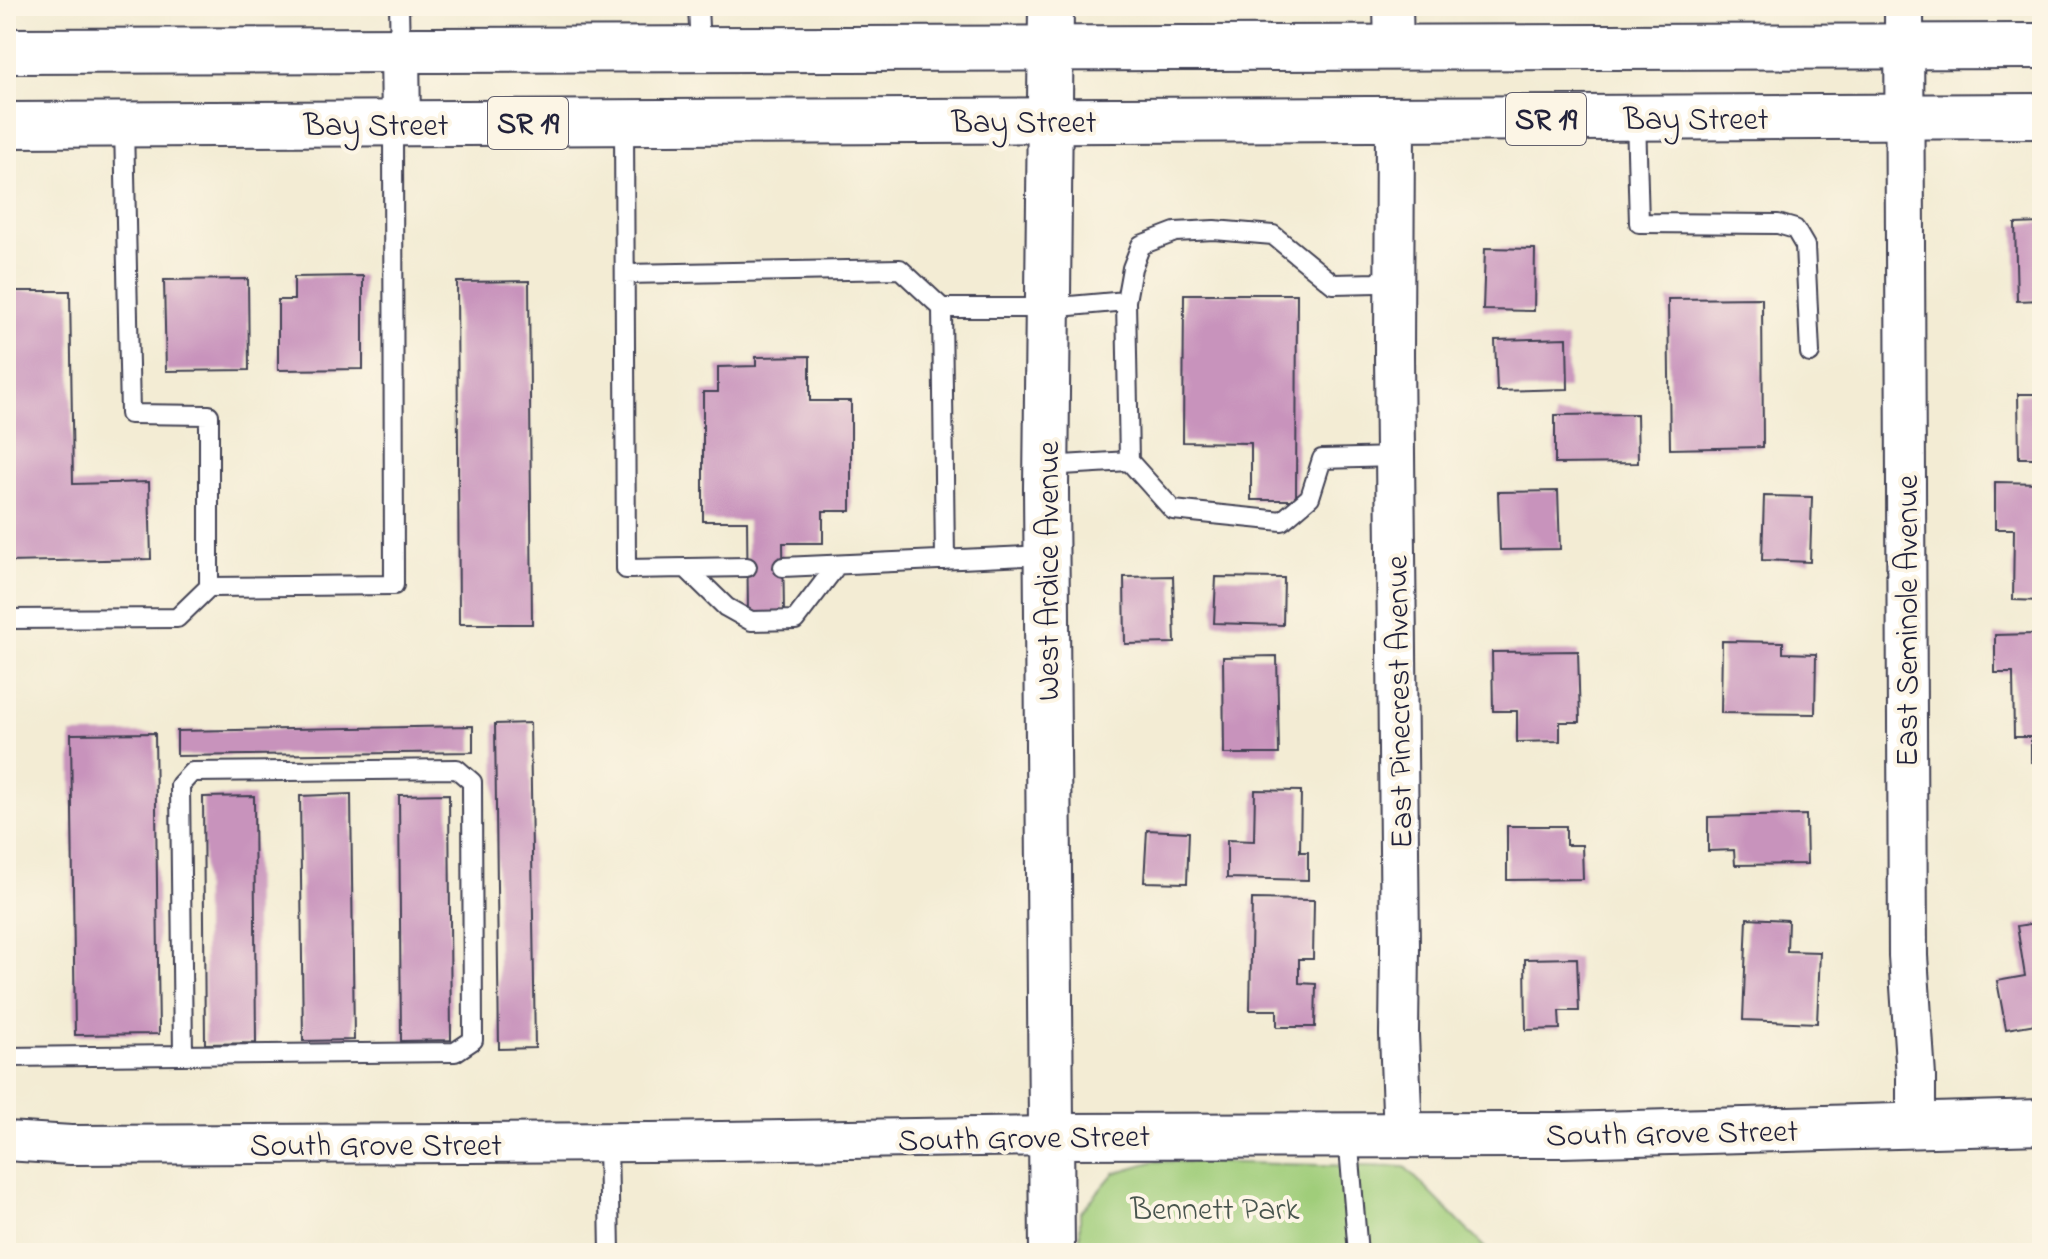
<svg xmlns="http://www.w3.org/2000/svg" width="2048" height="1259" font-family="'Indie Flower',sans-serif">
<rect width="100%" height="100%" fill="#fcf5e5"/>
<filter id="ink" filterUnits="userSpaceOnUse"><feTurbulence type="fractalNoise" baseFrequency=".0125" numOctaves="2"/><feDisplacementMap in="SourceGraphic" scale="16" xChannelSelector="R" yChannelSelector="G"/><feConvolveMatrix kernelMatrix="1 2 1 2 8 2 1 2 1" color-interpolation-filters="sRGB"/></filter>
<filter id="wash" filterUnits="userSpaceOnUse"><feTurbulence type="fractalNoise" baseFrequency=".006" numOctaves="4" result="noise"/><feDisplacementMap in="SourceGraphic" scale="32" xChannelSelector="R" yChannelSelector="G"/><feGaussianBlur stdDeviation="1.8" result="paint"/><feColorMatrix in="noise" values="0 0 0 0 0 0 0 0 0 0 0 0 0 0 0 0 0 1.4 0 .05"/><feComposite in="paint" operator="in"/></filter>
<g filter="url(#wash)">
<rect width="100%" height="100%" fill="#f3ecd4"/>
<path fill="#a0cd7a" stroke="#61785a" stroke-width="2" d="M 1155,1161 L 1405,1167 L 1490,1253 L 1080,1253 L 1080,1213 L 1114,1173 Z"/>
<g id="blocks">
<path fill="#c893bc" d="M 2042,223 L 2042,300 L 2017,301 L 2015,224 Z
M 1485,248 L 1535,249 L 1534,311 L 1483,310 Z
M 363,276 L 363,369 L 278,370 L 278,300 L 294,300 L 294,277 Z
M 248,279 L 249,370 L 166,371 L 164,280 Z
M 529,281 L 532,624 L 459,624 L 457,282 Z
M 6,291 L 70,291 L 73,484 L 149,482 L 151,559 L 6,562 Z
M 1184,294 L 1297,294 L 1296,500 L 1251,500 L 1251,443 L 1183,442 Z
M 1762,298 L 1763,447 L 1670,449 L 1668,299 Z
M 1567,338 L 1568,389 L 1497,391 L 1495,340 Z
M 810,356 L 810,401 L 851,401 L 851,511 L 823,511 L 823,543 L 783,543 L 784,613 L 748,614 L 747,521 L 703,521 L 703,392 L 718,392 L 718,367 L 756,366 L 756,357 Z
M 2018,394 L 2042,394 L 2042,458 L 2019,458 Z
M 1637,414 L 1638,463 L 1555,464 L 1555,415 Z
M 1995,482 L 2042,483 L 2042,601 L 2013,600 L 2014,529 L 1995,529 Z
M 1558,491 L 1560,549 L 1500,550 L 1498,492 Z
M 1764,496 L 1812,497 L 1810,562 L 1762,560 Z
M 1173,576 L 1175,643 L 1125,644 L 1124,577 Z
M 1216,577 L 1284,578 L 1283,625 L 1214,623 Z
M 2035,634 L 2035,647 L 2042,647 L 2042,762 L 2031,762 L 2031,737 L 2014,737 L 2013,673 L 1995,673 L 1995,635 Z
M 1722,641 L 1783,642 L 1783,653 L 1816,654 L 1815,714 L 1721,713 Z
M 1578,651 L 1580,722 L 1560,722 L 1560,741 L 1517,742 L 1517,711 L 1493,711 L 1492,652 Z
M 1277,656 L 1279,754 L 1224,754 L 1223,657 Z
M 530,723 L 535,1048 L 499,1049 L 495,724 Z
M 473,726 L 473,752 L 177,756 L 177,731 Z
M 155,733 L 159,1034 L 75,1035 L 71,734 Z
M 1255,790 L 1301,791 L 1300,852 L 1308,852 L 1308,880 L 1227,878 L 1227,840 L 1254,841 Z
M 351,794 L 354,1040 L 303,1041 L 300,796 Z
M 449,794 L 451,1040 L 401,1041 L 399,795 Z
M 254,796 L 256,1043 L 205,1044 L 203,797 Z
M 1806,815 L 1807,864 L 1735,865 L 1734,850 L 1708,851 L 1708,817 Z
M 1507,826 L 1566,826 L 1566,845 L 1582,845 L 1583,879 L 1507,880 Z
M 1147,830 L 1189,832 L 1187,883 L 1144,882 Z
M 1252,899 L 1314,900 L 1313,959 L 1299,959 L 1299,983 L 1316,984 L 1315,1027 L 1277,1027 L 1277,1010 L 1250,1010 Z
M 1747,918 L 1788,920 L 1787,951 L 1820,952 L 1817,1023 L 1743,1020 Z
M 2042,922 L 2042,1023 L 2006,1029 L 1997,981 L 2025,976 L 2017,926 Z
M 1577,958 L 1579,1011 L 1559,1011 L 1560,1029 L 1526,1030 L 1525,959 Z"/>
</g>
</g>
<g filter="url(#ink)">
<use href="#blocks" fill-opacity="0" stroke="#414052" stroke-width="2"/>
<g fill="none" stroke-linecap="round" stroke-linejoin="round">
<defs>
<path id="lane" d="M 399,6 L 400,50
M 698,6 L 700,49
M 1636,118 L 1639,223 L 1778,224 L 1795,229 L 1805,246 L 1810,353
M 624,123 L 626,569 L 747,567
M 124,125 L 130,414 L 209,415 L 209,587 L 394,585 L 393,124
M 625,274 L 900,269 L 942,308 L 1048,308 L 1126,301 L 1132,268 L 1141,245 L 1175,232 L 1214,230 L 1273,235 L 1333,284 L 1377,283 L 1394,269
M 1126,301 L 1129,461 L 1173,510 L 1282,521 L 1310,497 L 1322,459 L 1395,457
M 942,308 L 945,560
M 1046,466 L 1129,461
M 783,567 L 1047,555
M 686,568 L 726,607 L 751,621 L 795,620 L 837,565
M 6,619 L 177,618 L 209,587
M 6,1057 L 455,1052 L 473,1040 L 472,782 L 457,769 L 192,772 L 180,785 L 183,1055
M 1348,1136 L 1358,1253
M 608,1142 L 610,1253"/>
<path id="street" d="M 1393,6 L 1394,48
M 1904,6 L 1908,956 L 1916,1077 L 1916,1125
M 400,50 L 401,124
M 1395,120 L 1394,354 L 1400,948 L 1399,1034 L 1403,1136
M 6,1141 L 71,1145 L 651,1142 L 1051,1136"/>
<path id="secondary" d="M 1051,6 L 1046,489 L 1052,1253
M 1051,1136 L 1562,1135 L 2042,1122"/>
<path id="primary" d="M 6,51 L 2042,46
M 6,125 L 2042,116"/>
</defs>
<use href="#lane" stroke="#414052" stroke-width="22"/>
<use href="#street" stroke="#414052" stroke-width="42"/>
<use href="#secondary" stroke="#414052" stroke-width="48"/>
<use href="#primary" stroke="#414052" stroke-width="48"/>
<use href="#lane" stroke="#fff" stroke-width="18"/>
<use href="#street" stroke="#fff" stroke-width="38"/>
<use href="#secondary" stroke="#fff" stroke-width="44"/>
<use href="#primary" stroke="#fff" stroke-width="44"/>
</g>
</g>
<g text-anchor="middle" stroke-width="8" stroke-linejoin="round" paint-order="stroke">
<g fill="#fcf5e5" stroke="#63616e" stroke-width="2">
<rect x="1506" y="93" width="80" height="52" rx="6"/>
<rect x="488" y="97" width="80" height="52" rx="6"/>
</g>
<g font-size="30" font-weight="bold" fill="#22223b">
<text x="1546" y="129">SR 19</text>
<text x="528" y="133">SR 19</text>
</g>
<g font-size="32" fill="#22223b" stroke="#fcf5e5">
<text x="1696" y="129">Bay Street</text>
<text x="1024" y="132">Bay Street</text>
<text x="376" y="135">Bay Street</text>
<text transform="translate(1047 571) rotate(-90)" y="11">West Ardice Avenue</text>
<text transform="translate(1906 621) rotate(-90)" y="11">East Seminole Avenue</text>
<text transform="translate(1398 702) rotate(-91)" y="11">East Pinecrest Avenue</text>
<text transform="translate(1672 1132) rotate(-1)" y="11">South Grove Street</text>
<text transform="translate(1024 1137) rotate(-1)" y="11">South Grove Street</text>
<text x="376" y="1155">South Grove Street</text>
</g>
<g font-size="32" fill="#48554e" stroke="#fcf5e5">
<text x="1215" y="1219">Bennett Park</text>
</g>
</g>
<rect width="2048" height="1259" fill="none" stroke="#fcf5e5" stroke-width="32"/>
</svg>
